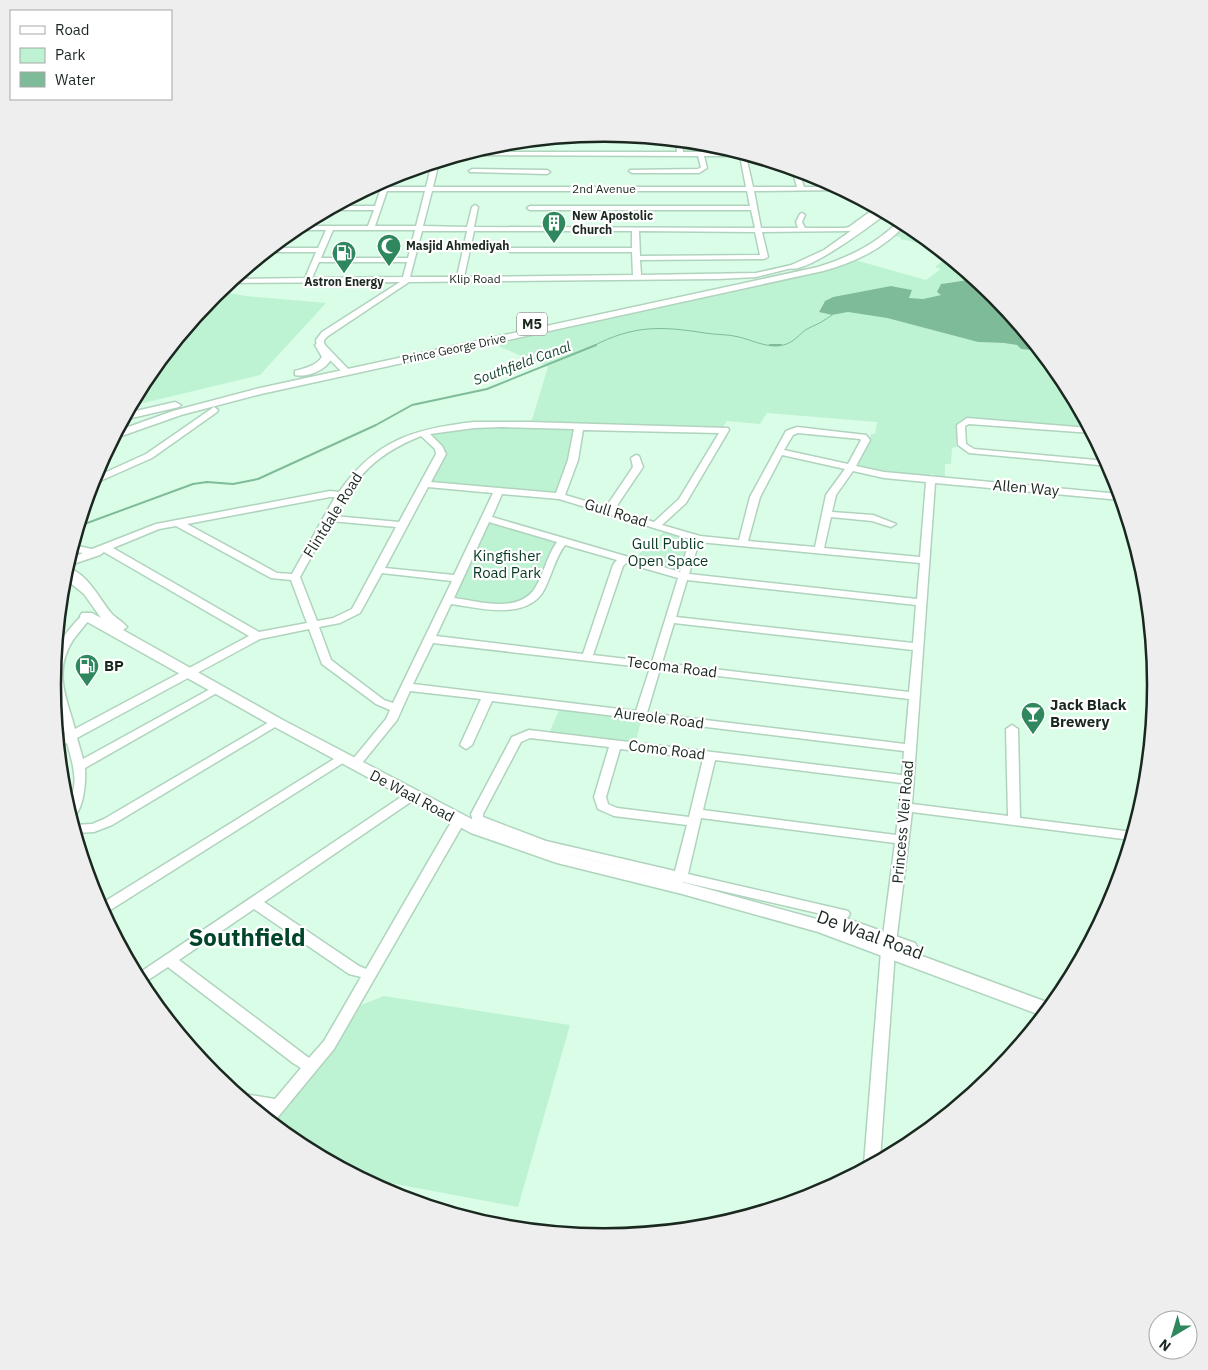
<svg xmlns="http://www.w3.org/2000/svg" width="1208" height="1370" font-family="'IBM Plex Sans',sans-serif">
<rect width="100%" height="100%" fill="#dafde8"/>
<path fill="#bdf3d3" d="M 681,141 L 712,144 L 739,153 L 688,154 L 682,152 Z
M 906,224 L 934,246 L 900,239 L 901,237 L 895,236 Z
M 947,257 L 974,279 L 944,283 L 941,295 L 923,299 L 912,299 L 909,297 L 911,290 L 892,286 L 833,297 L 825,301 L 820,309 L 822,313 L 832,315 L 848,312 L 887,318 L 978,342 L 1004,343 L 1017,345 L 1021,349 L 1040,351 L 1063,379 L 1090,430 L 961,420 L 958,422 L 956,447 L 952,448 L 951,464 L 945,464 L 945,476 L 940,479 L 933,474 L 921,477 L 882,473 L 857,466 L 856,464 L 869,443 L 871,434 L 875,434 L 877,422 L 767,413 L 760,424 L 727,421 L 723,427 L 717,428 L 531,423 L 548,367 L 491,343 L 816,273 L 855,260 L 926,280 L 941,269 L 935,267 Z
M 218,291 L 246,296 L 326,303 L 260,375 L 131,406 L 146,378 Z
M 487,426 L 574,430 L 574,443 L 559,491 L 552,493 L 430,481 L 444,453 L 432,435 Z
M 486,518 L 564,540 L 537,594 L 511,606 L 448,600 Z
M 666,530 L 688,538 L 690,541 L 682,569 L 675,572 L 632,560 Z
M 560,708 L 642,718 L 635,744 L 549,733 Z
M 384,996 L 570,1025 L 518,1207 L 369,1179 L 368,1181 L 297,1143 L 273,1123 L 330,1056 L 361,1005 Z"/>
<path fill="#7ebb99" d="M 974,279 L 994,295 L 1040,351 L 1021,349 L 1017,345 L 1004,343 L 978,342 L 887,318 L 848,312 L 832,315 L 819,312 L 825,301 L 833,297 L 891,286 L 912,290 L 909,298 L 923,299 L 941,295 L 937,292 L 941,284 Z"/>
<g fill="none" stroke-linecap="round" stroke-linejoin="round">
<path stroke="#7ebb99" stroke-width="1" d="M 593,346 C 634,325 661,326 705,333 C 716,335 728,334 739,337 C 751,340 763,346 776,346 C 795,345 797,334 809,328 C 818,324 824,321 832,315"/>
<path stroke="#7ebb99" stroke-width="2" d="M 770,345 L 781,345
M 79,526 L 193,484 L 207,482 L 233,484 L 258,479 L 376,425 L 412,405 L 487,389 L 596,345"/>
<defs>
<path id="minor" d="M 577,136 L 631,136 L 655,138 L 554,138 Z
M 676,141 L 682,141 L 683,152 L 738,152 L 748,155 L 746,156 L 753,187 L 797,187 L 792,169 L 799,171 L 804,187 L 837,187 L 843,190 L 754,191 L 761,228 L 798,228 L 796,222 L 800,214 L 802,213 L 805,215 L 802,222 L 805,228 L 845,228 L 849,227 L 875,208 L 880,210 L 851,231 L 762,232 L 768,257 L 764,259 L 640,260 L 641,275 L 756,273 L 796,264 L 800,266 L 756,277 L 718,279 L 409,282 L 328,336 L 324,340 L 324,344 L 351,372 L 347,374 L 344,374 L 317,347 L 316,340 L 322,332 L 400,282 L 229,283 L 234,279 L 305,278 L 316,252 L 267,252 L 272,248 L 318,248 L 326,230 L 294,230 L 298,226 L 368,226 L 374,210 L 329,210 L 336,206 L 375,206 L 380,191 L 365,190 L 371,187 L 426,187 L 432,163 L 439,162 L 433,187 L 746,187 L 740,156 L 704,156 L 707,168 L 699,173 L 632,173 L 629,171 L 630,170 L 698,169 L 701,167 L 698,156 L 460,155 L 470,152 L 677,152 ZM 387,191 L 425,191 L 416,226 L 375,226 ZM 432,191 L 747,191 L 750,206 L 530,206 L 527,208 L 530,210 L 751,210 L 755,228 L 474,227 L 478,207 L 475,205 L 472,207 L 467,227 L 423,226 ZM 333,230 L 415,230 L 408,258 L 321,258 ZM 422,231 L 467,231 L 457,277 L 410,277 ZM 474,231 L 632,231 L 632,248 L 510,248 L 506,250 L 510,252 L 632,252 L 633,275 L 464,277 ZM 639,231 L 755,232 L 760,255 L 640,256 ZM 319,262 L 407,262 L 403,277 L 312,278 Z
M 472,169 L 547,170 L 550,172 L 547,174 L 470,172 L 469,171 Z
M 256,260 L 259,262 L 258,264 L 252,264 Z
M 214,407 L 218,410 L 217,412 L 152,458 L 91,485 L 93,478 L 146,454 Z
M 967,418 L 1089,428 L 1092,433 L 969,424 L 965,426 L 966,444 L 974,449 L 1107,461 L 1109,466 L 969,453 L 958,445 L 957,425 Z
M 474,422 L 529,422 L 728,428 L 729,430 L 686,503 L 662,525 L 700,536 L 739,540 L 750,497 L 786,431 L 797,427 L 866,435 L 870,440 L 856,466 L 884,472 L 1120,494 L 1121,500 L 935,483 L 912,804 L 1008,816 L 1006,729 L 1012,725 L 1018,729 L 1020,818 L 1133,832 L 1131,840 L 912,812 L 895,951 L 880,1160 L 866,1167 L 864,1164 L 881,951 L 895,843 L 701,818 L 688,874 L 848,911 L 850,914 L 848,917 L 843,919 L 683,882 L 680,882 L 538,847 L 479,826 L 473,822 L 471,814 L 512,737 L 529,730 L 902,775 L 904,751 L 492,701 L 472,745 L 466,749 L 460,745 L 481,699 L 410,691 L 397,720 L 358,768 L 354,769 L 348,765 L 386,719 L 390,710 L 376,704 L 322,664 L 309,629 L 260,639 L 77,738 L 83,759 L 212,688 L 220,688 L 222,690 L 85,768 C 86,780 84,813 71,818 C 65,800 71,803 74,787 C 76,773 71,757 67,743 L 59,746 L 58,738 L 65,735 C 57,708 47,679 56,651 C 61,637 74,624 83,614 L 87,613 L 92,616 C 86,624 79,632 73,640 C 53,672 66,696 75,729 L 249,636 L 104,552 L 100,555 L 67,566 L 69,559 L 83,553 L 71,551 L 73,545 L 92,549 L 156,524 L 330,491 L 339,492 C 376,440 413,429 474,422 ZM 502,427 L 574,429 L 568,460 L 556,493 L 431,482 L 446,454 L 442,446 L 430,434 L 474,428 ZM 583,430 L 719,433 L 679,499 L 654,522 L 614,510 L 643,467 L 639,456 L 636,455 L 631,458 L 633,467 L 606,507 L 565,495 L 578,460 ZM 798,433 L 860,439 L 861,440 L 848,464 L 784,450 L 793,435 ZM 421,436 L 435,449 L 436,454 L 399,522 L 334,516 C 357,475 376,454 421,436 ZM 782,455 L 845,469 L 826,495 L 815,547 L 748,541 L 760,497 ZM 853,471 L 884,478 L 926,482 L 920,557 L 824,548 L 831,517 L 872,521 L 891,527 L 896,524 L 873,515 L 832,512 L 836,495 ZM 428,487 L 493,493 L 454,575 L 385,568 ZM 502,494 L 559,499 L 690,539 L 680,572 L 492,517 ZM 330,497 L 335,497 L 292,574 L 277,573 L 187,524 ZM 331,521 L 396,527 L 352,609 L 333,618 L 317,621 L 300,577 ZM 489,522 L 557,542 C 546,557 543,578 533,591 C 516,613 476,601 454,598 ZM 176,526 L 271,578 L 291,580 L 307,623 L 259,632 L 113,548 L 159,529 ZM 699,542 L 920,563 L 917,599 L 689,574 ZM 565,545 L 617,560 L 613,565 L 583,654 L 436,636 L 451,604 C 479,608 527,621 544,590 C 552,575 555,558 565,545 ZM 626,563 L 678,578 L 652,662 L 593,655 L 623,566 ZM 382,573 L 452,581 L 393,703 L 384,700 L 331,660 L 319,627 L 340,623 L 360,613 ZM 687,580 L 916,605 L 913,643 L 676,617 ZM 674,623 L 913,650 L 909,692 L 662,663 ZM 433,643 L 650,668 L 636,711 L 413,684 ZM 660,669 L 909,699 L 905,744 L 647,713 ZM 530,738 L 609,747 L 594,797 L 598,809 L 614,816 L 687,825 L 675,871 L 546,841 L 483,817 L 483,814 L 521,742 ZM 620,749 L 703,759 L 689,817 L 617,808 L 608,804 L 606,797 ZM 715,760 L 902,783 L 896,835 L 703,810 Z
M 276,718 L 282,722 L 280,724 L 112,825 L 94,832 L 75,833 L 73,825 L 92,824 L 104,819 Z
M 342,754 L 348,758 L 346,761 L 104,914 L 99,905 Z
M 411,792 L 417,796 L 415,799 L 264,902 L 359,966 L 366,969 L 447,829 C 452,822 454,816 463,818 L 465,821 L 334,1049 L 273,1123 L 262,1114 L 266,1110 L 254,1108 L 239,1096 L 244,1094 L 275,1099 L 301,1068 L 293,1063 L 168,967 L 142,984 L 136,975 L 407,793 ZM 254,909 L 349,974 L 361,977 L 324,1041 L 309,1058 L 179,960 Z"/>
<path id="major" d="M 880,210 L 886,214 C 872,224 801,279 787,267 L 824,250 Z
M 899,221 L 906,224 C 883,249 856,262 823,271 L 261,394 L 181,415 L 113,439 L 117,431 L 173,411 L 260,388 L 818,267 C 850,257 876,244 899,221 Z
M 320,342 L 324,343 L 332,357 C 328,369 308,378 295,375 L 295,371 C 305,368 316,366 322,357 L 315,345 Z
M 175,402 L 181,405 L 179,407 L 123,420 L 127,413 Z
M 66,567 C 88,573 99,599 112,614 C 117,619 123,622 127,627 L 123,630 L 281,719 L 483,825 L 567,854 L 682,882 L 820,920 L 822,914 L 828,912 L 834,914 L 915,943 L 918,948 L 914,953 L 1052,1004 L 1043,1016 L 818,932 L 682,894 L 557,863 L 471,833 L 271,725 L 82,619 L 80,616 L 82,613 L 92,613 L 101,618 L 84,594 L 63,577 Z"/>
</defs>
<use href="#minor" stroke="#b0d3be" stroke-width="3"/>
<use href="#major" stroke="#b0d3be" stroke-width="3"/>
<use href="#minor" fill="#fff" fill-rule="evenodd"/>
<use href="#major" fill="#fff" fill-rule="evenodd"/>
</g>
<defs>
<symbol id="building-pin" viewBox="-11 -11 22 30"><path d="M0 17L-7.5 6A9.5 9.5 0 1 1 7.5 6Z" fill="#2f885d" stroke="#fff"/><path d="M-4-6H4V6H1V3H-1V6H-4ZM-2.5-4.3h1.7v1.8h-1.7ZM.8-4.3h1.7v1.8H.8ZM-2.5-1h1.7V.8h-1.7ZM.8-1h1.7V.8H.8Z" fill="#fff"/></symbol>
<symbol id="mosque-pin" viewBox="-11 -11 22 30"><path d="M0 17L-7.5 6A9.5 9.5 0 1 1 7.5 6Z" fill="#2f885d" stroke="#fff"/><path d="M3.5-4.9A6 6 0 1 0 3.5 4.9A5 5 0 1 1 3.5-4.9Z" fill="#fff"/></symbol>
<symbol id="fuel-pin" viewBox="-11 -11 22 30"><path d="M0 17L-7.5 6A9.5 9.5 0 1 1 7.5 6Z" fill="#2f885d" stroke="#fff"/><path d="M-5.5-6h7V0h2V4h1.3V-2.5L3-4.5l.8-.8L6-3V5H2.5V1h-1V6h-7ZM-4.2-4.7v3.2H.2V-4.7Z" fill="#fff"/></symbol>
<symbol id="bar-pin" viewBox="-11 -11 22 30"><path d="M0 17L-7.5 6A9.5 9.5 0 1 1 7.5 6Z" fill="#2f885d" stroke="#fff"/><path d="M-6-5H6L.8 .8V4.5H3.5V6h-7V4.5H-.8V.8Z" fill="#fff"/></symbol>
</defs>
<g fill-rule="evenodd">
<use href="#building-pin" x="540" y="209" width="28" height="38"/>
<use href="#mosque-pin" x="375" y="232" width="28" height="38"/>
<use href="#fuel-pin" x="330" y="239" width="28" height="38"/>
<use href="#fuel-pin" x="73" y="652" width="28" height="38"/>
<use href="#bar-pin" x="1019" y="700" width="28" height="38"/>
</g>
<g text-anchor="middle" stroke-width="4.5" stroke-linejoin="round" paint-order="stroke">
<g font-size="12" fill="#1b2820" stroke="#fff">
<text x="604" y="193">2nd Avenue</text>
<text x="475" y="283">Klip Road</text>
<text transform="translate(454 349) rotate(-12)" y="4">Prince George Drive</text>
</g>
<g font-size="12" font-weight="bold" fill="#1b2820" stroke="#fff" text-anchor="start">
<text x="572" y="220">New Apostolic<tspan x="572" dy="14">Church</tspan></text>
<text x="406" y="250">Masjid Ahmediyah</text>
<text x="344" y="286" text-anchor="middle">Astron Energy</text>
</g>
<rect fill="#fff" stroke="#5f6863" stroke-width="1" x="517" y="312.5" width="30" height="23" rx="4"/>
<g font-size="14" font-weight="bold" fill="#1b2820">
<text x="532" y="329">M5</text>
</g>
<g font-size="14" font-style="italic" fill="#13442d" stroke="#fff">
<text transform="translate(522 363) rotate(-20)" y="5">Southfield Canal</text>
</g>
<g font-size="15" fill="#1b2820" stroke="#fff">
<text transform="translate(1026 488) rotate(5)" y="5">Allen Way</text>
<text transform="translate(616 513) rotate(17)" y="5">Gull Road</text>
<text transform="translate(333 515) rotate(-58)" y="5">Flintdale Road</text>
<text transform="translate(672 667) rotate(7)" y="5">Tecoma Road</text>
<text transform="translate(659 718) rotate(7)" y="5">Aureole Road</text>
<text transform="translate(667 750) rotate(7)" y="5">Como Road</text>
<text transform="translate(412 796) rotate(28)" y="5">De Waal Road</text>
<text transform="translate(903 822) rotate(-85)" y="5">Princess Vlei Road</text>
</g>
<g font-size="15" fill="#063a23" stroke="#fff">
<text x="668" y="549">Gull Public<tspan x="668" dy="17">Open Space</tspan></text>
<text x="507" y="561">Kingfisher<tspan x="507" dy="17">Road Park</tspan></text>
</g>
<g font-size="15" font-weight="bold" fill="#1b2820" stroke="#fff" text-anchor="start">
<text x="104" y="671">BP</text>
<text x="1050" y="710">Jack Black<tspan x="1050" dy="17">Brewery</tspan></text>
</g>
<g font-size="18" fill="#1b2820" stroke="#fff">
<text transform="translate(870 935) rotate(20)" y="6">De Waal Road</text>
</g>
<g font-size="24" font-weight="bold" fill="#004529" stroke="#fff">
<text x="247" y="946">Southfield</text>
</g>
</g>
<path d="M0 0H1208V1370H0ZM61 685a543 543 0 1 1 1086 0a543 543 0 1 1-1086 0Z" fill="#edeeed" fill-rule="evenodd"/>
<path fill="none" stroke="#1b2820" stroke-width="2.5" d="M61 685a543 543 0 1 1 1086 0a543 543 0 1 1-1086 0Z"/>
<rect x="10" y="10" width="162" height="90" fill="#ffffff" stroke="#a4a9a6"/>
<rect x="20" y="26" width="25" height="8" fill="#ffffff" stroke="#a4a9a6"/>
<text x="55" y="35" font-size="15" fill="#1b2820">Road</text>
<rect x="20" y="48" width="25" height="15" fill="#bdf3d3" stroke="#a4a9a6"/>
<text x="55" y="60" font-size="15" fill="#1b2820">Park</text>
<rect x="20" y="72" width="25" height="15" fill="#7ebb99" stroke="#a4a9a6"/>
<text x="55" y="85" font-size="15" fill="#1b2820">Water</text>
<g transform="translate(1173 1335) rotate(218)"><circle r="24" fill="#ffffff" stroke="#a4a9a6"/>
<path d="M0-4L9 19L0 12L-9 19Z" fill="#2f885d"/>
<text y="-8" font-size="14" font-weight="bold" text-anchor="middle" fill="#1b2820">N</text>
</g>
</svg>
